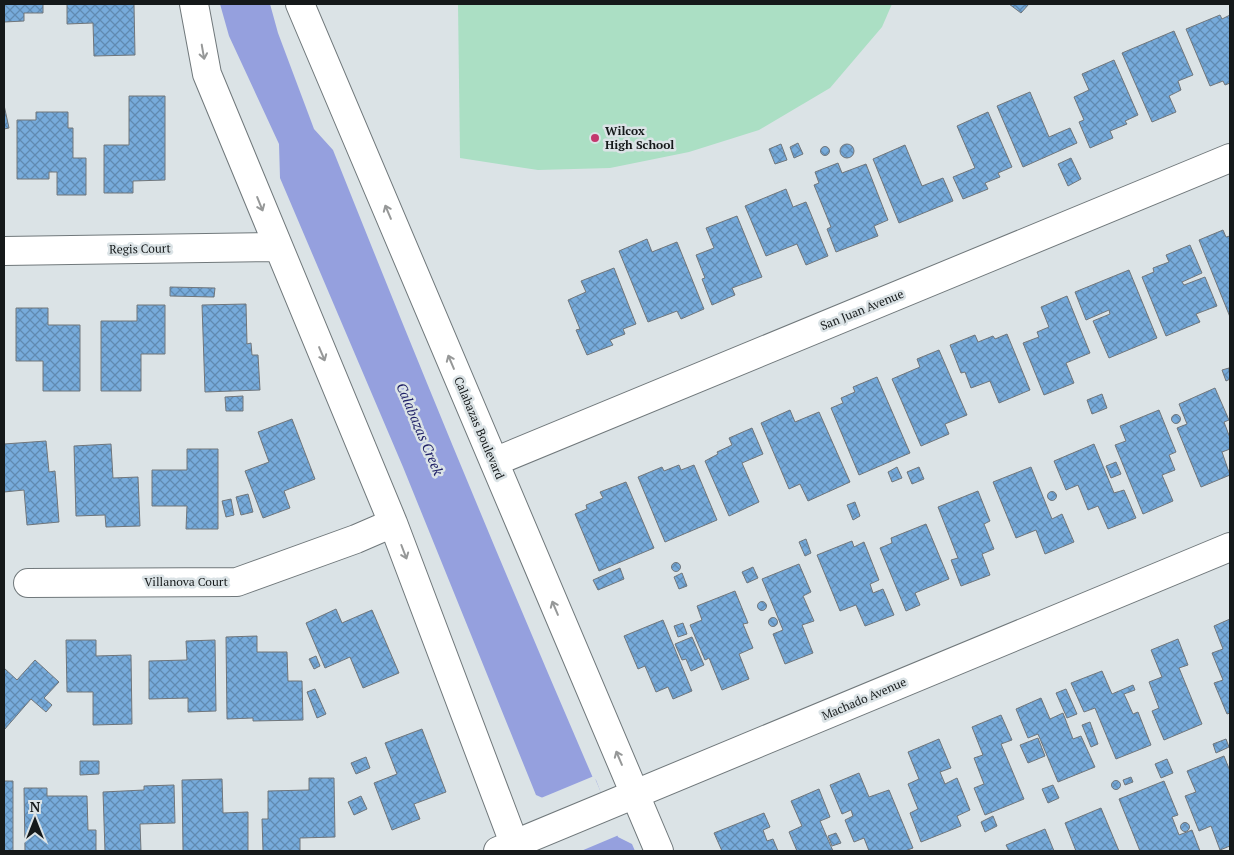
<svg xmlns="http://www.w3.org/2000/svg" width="1234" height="855" font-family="'PT Serif',serif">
<defs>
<pattern id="building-cross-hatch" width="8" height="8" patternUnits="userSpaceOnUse" patternTransform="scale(1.25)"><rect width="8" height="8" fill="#77abdb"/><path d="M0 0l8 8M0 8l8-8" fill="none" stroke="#608ab1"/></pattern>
</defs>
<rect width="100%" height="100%" fill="#dbe3e6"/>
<path fill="#abdfc4" d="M 458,4 L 892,4 L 882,27 L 830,88 L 759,130 L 689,152 L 610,168 L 538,170 L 460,158 Z"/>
<path fill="#95a0de" d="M 220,4 L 270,4 L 278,33 L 314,129 L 333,150 C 417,361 503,570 593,778 L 596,780 L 618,837 L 632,844 L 635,851 L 566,851 L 545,799 L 536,795 L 403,467 L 280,178 L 279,144 L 229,36 Z"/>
<path fill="#dbe3e6" d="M 594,776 L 619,835 L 581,851 L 563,851 L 543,801 L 541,798 Z"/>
<path fill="url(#building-cross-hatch)" stroke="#70767b" d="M 4,4 L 43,4 L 43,13 L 24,13 L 24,21 L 4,22 Z
M 67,4 L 134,4 L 135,55 L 94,56 L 93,23 L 67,24 Z
M 1009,4 L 1029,4 L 1021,13 Z
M 1220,15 L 1222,19 L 1230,15 L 1230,83 L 1225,85 L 1223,81 L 1210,86 L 1186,29 Z
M 1174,31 L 1193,75 L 1178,81 L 1181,90 L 1169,96 L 1176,112 L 1152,122 L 1122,53 Z
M 1114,60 L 1138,115 L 1125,121 L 1127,124 L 1110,131 L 1113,138 L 1090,148 L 1079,122 L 1084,120 L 1074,97 L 1089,90 L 1082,74 Z
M 1030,92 L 1049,137 L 1070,128 L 1077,143 L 1023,167 L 997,106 Z
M 129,96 L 165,96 L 165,180 L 133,181 L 133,193 L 104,193 L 104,145 L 129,145 Z
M 4,105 L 9,128 L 4,129 Z
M 36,112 L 68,112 L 68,128 L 73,128 L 73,158 L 86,158 L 86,195 L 57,195 L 57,172 L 49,172 L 49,179 L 17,179 L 17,120 L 36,120 Z
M 988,112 L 1012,167 L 998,173 L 1000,177 L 985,183 L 988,189 L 963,199 L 953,177 L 975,168 L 957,126 Z
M 798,143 L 803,154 L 794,158 L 790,147 Z
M840 151a7 7 0 1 1 14 0a7 7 0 1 1-14 0Z
M 781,144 L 787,160 L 775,164 L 769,149 Z
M 905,145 L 922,186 L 943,178 L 953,201 L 899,223 L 873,159 Z
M820.5 151a4.5 4.5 0 1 1 9 0a4.5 4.5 0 1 1-9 0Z
M 1071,158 L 1081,179 L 1068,186 L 1058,164 Z
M 838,163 L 842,173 L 866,164 L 888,220 L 874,226 L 878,236 L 836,252 L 827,229 L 831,227 L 814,185 L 819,183 L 815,172 Z
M 786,189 L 793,207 L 806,202 L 828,256 L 806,265 L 797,244 L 766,256 L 745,206 Z
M 737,216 L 762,277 L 732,288 L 735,295 L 712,305 L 702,279 L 705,278 L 696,255 L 714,248 L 706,228 Z
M 1223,230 L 1226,237 L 1230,236 L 1230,317 L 1199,240 Z
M 647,239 L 652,252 L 677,242 L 704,309 L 681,319 L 677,311 L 648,322 L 619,251 Z
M 1190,245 L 1202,273 L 1182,282 L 1184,285 L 1205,277 L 1217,306 L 1196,314 L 1200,322 L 1166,336 L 1142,277 L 1154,272 L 1153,268 L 1169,262 L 1166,255 Z
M 614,268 L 636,324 L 623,329 L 625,334 L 610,340 L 613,345 L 587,355 L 576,330 L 580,329 L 568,300 L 586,292 L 581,281 Z
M 1129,270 L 1157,338 L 1109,358 L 1093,321 L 1110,314 L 1109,310 L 1086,320 L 1075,292 Z
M 170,287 L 215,288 L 214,297 L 170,296 Z
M 1067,296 L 1090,353 L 1066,363 L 1074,383 L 1044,395 L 1023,343 L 1039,337 L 1037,332 L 1049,327 L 1041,307 Z
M 246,304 L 247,344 L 251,343 L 252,355 L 258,355 L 260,390 L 205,392 L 202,305 Z
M 137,305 L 165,305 L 165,354 L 141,354 L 141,391 L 101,391 L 101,321 L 137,321 Z
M 16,308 L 48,308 L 48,325 L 80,325 L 80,391 L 43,391 L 43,361 L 16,361 Z
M 1007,334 L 1030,390 L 999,403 L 990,381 L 971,388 L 965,372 L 961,373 L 950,345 L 975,335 L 978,342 L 993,336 L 995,339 Z
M 939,350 L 967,415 L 945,424 L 949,434 L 921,446 L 892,379 L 920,367 L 917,359 Z
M 1229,368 L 1230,379 L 1226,381 L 1222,370 Z
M 877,377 L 910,453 L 859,475 L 831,408 L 843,403 L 841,398 L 855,392 L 853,387 Z
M 1215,388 L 1229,420 L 1224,422 L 1230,438 L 1230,449 L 1222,452 L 1230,475 L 1201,487 L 1177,428 L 1187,424 L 1179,404 Z
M 1102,394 L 1107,408 L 1092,414 L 1087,400 Z
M 243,396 L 243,411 L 226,411 L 225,397 Z
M 790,410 L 795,422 L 819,412 L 850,482 L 808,501 L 800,484 L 789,489 L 761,423 Z
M 1159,410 L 1176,452 L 1169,455 L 1175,470 L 1162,475 L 1173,501 L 1143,514 L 1115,445 L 1126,441 L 1120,426 Z
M1171.5 419a4.5 4.5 0 1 1 9 0a4.5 4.5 0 1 1-9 0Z
M 292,419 L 315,479 L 284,491 L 290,508 L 263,518 L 245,471 L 269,462 L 258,432 Z
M 752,428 L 763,454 L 742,463 L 759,502 L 729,516 L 705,461 L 718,454 L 717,452 L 732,445 L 729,438 Z
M 46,441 L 49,472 L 55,471 L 59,522 L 27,525 L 24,490 L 4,492 L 4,444 Z
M 111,444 L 113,478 L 138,477 L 140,526 L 106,527 L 105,515 L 76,516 L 74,446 Z
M 1094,444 L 1114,493 L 1124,490 L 1136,518 L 1108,529 L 1098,506 L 1088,510 L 1078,485 L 1066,490 L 1054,461 Z
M 187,449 L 218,449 L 218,529 L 186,529 L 187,506 L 152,506 L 152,470 L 187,470 Z
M 1116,462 L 1121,474 L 1111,478 L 1106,466 Z
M 679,465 L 681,470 L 694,465 L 717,520 L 665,542 L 638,477 L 662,467 L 664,471 Z
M 897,467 L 902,478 L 892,482 L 888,472 Z
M 919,467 L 924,479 L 912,484 L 907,472 Z
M 1031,467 L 1052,519 L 1062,514 L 1074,542 L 1045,554 L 1036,530 L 1016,538 L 993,482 Z
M 626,482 L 654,548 L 599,571 L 575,514 L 587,509 L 586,505 L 603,498 L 600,492 Z
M 978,491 L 990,521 L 984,524 L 994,549 L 982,554 L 990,575 L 961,586 L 951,560 L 958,558 L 938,507 Z
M1047.5 496a4.5 4.5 0 1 1 9 0a4.5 4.5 0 1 1-9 0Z
M 248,494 L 253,512 L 241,515 L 236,497 Z
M 231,499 L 234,515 L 226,517 L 222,501 Z
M 855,502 L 860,516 L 853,520 L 847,505 Z
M 926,524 L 949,579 L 915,593 L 920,605 L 906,611 L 880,548 L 892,543 L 891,538 Z
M 806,539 L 811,553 L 805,556 L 799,542 Z
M 852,541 L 854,547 L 864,542 L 879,580 L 870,584 L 873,593 L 883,589 L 894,615 L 865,626 L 856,605 L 840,611 L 817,555 Z
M671.5 567a4.5 4.5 0 1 1 9 0a4.5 4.5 0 1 1-9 0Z
M 799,564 L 811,592 L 803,596 L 814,621 L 802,625 L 813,653 L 785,664 L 773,634 L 783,630 L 762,579 Z
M 753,567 L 758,578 L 747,583 L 742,572 Z
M 620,568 L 624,579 L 598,590 L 593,580 Z
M 682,573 L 687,586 L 679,589 L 674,577 Z
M 735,591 L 748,623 L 743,624 L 753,648 L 739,654 L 749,679 L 722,690 L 709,658 L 705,660 L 690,625 L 702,620 L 697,606 Z
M757.5 606a4.5 4.5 0 1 1 9 0a4.5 4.5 0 1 1-9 0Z
M 336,609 L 342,623 L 372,610 L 399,673 L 363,688 L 350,657 L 325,668 L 306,623 Z
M768.5 622a4.5 4.5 0 1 1 9 0a4.5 4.5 0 1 1-9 0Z
M 1230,619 L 1230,713 L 1227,714 L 1214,683 L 1223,680 L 1212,653 L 1223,649 L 1214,626 Z
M 663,620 L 692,691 L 673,699 L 668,687 L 656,692 L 645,666 L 638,669 L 624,636 Z
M 683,623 L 687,634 L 678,637 L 674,626 Z
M 257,636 L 257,652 L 287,652 L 288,681 L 302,681 L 303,720 L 253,721 L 253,718 L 227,719 L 226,637 Z
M 692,637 L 704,665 L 691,671 L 686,659 L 682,660 L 675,644 Z
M 1178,639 L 1188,665 L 1179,668 L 1202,724 L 1164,740 L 1152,711 L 1159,708 L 1149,682 L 1162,677 L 1151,650 Z
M 66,640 L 96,640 L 96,656 L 131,655 L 132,724 L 93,725 L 93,692 L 67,692 Z
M 215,640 L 216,711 L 188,712 L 188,698 L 149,699 L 149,661 L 187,660 L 186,641 Z
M 316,656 L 320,666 L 314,669 L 309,659 Z
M 35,660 L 59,682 L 44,698 L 52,705 L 46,712 L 31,699 L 4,730 L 4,668 L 17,680 Z
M 1102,671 L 1112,694 L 1133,685 L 1135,690 L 1124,694 L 1133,714 L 1138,712 L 1151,745 L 1116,759 L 1095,708 L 1084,712 L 1071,683 Z
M 315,689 L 326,714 L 317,718 L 307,692 Z
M 1066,689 L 1077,714 L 1067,718 L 1056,693 Z
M 1041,698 L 1050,719 L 1063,713 L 1073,739 L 1081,736 L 1095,767 L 1058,782 L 1038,734 L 1028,738 L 1016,709 Z
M 1001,715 L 1012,740 L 1001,744 L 1024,799 L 985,815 L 974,788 L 984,784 L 974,758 L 983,755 L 972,727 Z
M 1090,722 L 1098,744 L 1091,747 L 1082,725 Z
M 422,729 L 446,792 L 414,804 L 420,819 L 392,830 L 374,783 L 397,774 L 385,743 Z
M 1038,738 L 1045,756 L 1028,763 L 1020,745 Z
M 939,739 L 951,768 L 940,772 L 945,784 L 957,778 L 970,810 L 957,816 L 961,826 L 921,842 L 910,813 L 918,809 L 908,784 L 919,779 L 908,752 Z
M 1226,739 L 1229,747 L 1216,753 L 1213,744 Z
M 1224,756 L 1230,771 L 1230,846 L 1220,850 L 1211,826 L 1199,831 L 1185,796 L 1196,792 L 1187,771 Z
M 366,757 L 370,768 L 356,774 L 351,763 Z
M 1167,759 L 1173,773 L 1161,778 L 1155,764 Z
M 80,761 L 99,761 L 99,774 L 80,775 Z
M 859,773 L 869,797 L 889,790 L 913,848 L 905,851 L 869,851 L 864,838 L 854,842 L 845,820 L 853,816 L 851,810 L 842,814 L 830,785 Z
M 1131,777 L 1133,782 L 1125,785 L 1123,780 Z
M 309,778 L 334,778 L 335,837 L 300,838 L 300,851 L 263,851 L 262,819 L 268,819 L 268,791 L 309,790 Z
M 222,779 L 223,813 L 248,812 L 248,851 L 183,851 L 182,780 Z
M1111.5 785a4.5 4.5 0 1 1 9 0a4.5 4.5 0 1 1-9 0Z
M 4,781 L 13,781 L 13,851 L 4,851 Z
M 1164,781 L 1178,815 L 1172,817 L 1179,835 L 1192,830 L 1200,851 L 1140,851 L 1119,799 Z
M 174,785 L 175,823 L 140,824 L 141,851 L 105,851 L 103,792 L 144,790 L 144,786 Z
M 1053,785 L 1059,798 L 1048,803 L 1042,789 Z
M 24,788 L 47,788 L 47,796 L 87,796 L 88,830 L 96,830 L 96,851 L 25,851 Z
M 819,789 L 830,817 L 820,821 L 833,851 L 797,851 L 789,832 L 802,826 L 791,801 Z
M 361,796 L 367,809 L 354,815 L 348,802 Z
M 1101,808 L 1119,851 L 1076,851 L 1065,823 Z
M 764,813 L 770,827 L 763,830 L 767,841 L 773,839 L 778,851 L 722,851 L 714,833 Z
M 993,816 L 997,826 L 985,832 L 981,822 Z
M1180.5 827a4.5 4.5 0 1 1 9 0a4.5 4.5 0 1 1-9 0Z
M 1045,829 L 1054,851 L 1009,851 L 1006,845 Z
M 836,833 L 841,843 L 832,846 L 828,836 Z"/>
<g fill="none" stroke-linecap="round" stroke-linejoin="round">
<defs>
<path id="minor" d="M 194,4 L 207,74 L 393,523 L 517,851
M 300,4 L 659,851
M 4,251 L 277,247
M 494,462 L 1230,158
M 28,583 L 237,582 L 356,539 L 393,523
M 498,851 L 1230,547"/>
</defs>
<use href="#minor" stroke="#70787b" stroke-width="30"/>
<use href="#minor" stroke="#fff" stroke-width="28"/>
</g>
<defs><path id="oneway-shaft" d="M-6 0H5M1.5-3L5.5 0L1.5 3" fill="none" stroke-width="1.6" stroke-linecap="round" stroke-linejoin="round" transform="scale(1.25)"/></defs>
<g stroke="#969898">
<use href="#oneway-shaft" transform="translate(203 52) rotate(80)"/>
<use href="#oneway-shaft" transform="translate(260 204) rotate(68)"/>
<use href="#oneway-shaft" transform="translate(388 212) rotate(-113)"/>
<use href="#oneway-shaft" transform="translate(322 354) rotate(67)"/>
<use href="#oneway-shaft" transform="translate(451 362) rotate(-113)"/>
<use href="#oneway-shaft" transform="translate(404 552) rotate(69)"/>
<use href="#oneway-shaft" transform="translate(555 608) rotate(-113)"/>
<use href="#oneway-shaft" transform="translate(619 758) rotate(-113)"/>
</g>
<circle fill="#c3386d" stroke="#dbe3e6" stroke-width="2" cx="595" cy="138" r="5"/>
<g text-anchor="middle" stroke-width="5" stroke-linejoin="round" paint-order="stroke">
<g font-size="12" font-weight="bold" fill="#15191a" stroke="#dbe3e6" text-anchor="start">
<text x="605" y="135">Wilcox<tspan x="605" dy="14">High School</tspan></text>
</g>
<g font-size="12" fill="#15191a" stroke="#dbe3e6">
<text transform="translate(140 249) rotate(-1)" y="4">Regis Court</text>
<text transform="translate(862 310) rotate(-22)" y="4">San Juan Avenue</text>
<text transform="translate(479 428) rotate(67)" y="4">Calabazas Boulevard</text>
<text x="186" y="586">Villanova Court</text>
<text transform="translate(864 699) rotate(-23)" y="4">Machado Avenue</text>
</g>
<g font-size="14" font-style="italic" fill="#202167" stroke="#dbe3e6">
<text transform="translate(420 429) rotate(67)" y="5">Calabazas Creek</text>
</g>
</g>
<rect width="1234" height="855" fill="none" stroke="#15191a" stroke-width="10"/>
<g transform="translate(35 820)" stroke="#dbe3e6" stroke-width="4" paint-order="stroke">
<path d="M0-4L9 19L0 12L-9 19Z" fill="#15191a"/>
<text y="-8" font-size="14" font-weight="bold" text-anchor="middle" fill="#15191a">N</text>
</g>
</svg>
